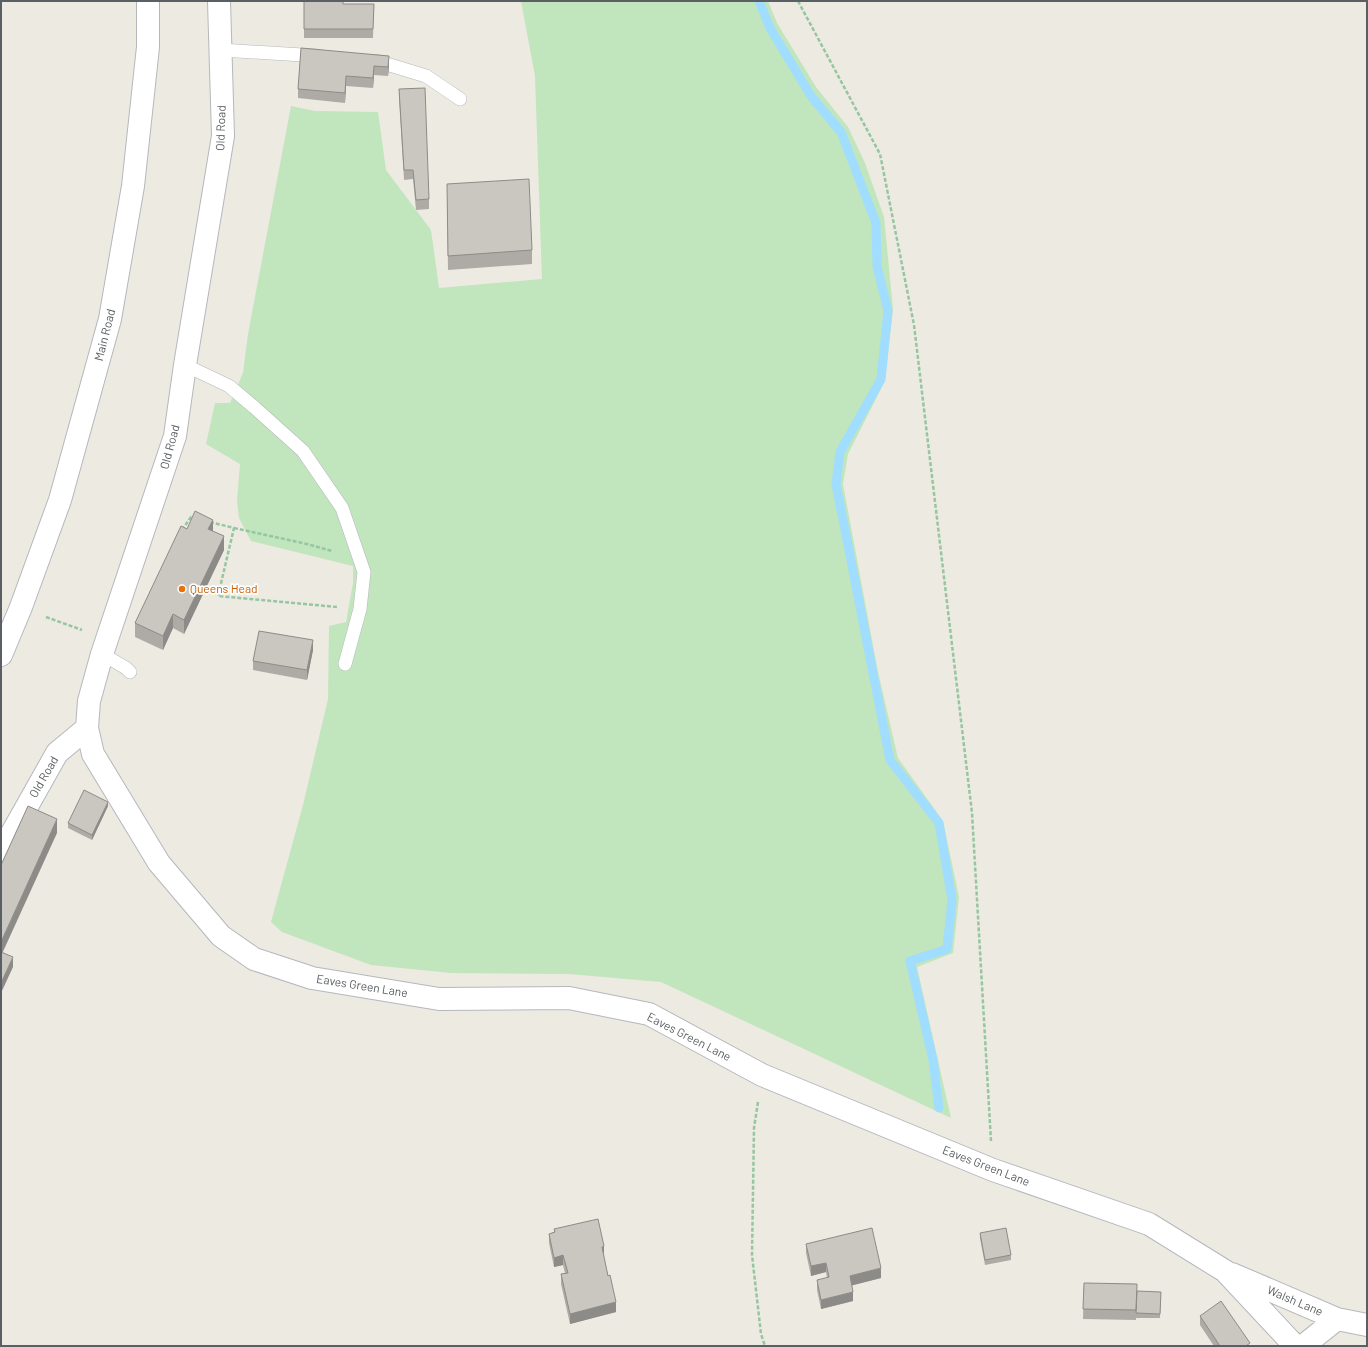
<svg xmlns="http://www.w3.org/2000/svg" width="1368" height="1347" font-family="Barlow,sans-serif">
<rect width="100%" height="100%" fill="#edeae2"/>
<path fill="#c1e5bd" d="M 521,1 L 768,1 L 777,23 L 816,87 L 848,127 L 865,163 L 884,217 L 893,309 L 885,381 L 848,454 L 843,484 L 878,672 L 898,758 L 943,821 L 959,897 L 953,953 L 917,967 L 951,1118 L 661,982 L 569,974 L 451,973 L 371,965 L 282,932 L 271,922 L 303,805 L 328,699 L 329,626 L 346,622 L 353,583 L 353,566 L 251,541 L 239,518 L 237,501 L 240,464 L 206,444 L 215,403 L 230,403 L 243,373 L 248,334 L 291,106 L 315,111 L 378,112 L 386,170 L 431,230 L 439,288 L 542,279 L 535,76 Z"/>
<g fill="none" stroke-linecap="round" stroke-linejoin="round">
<path stroke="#a0ddff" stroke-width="9" d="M 759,1 L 770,28 L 811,96 L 841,132 L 876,223 L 877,266 L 888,311 L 881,379 L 840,452 L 836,484 L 890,760 L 939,823 L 952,900 L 947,949 L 910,961 L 933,1060 L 939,1108"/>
<defs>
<path id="lane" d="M 221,50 L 319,56
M 372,61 L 380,62 L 426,76 L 460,99
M 185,365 L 229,386 L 254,407 L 303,451 L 342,508 L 364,572 L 360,609 L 345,664
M 102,654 L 126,668 L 130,672"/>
<path id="street" d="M 219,1 L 223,136 L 185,365 L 175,436 L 102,654 L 89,701 L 87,728 L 93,754 L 159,863 L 221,936 L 254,959 L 312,978 L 439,999 L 569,998 L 649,1014 L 762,1075 L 993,1170 L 1149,1224 L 1225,1271 L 1295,1346
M 1,857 L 12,833 L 57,753 L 87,728
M 1232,1274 L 1337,1319 L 1367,1325
M 1303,1346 L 1337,1319"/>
<path id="secondary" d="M 1,655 L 21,607 L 60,500 L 110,319 L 133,186 L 148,47 L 148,1"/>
</defs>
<use href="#lane" stroke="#b4b8bc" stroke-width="14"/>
<use href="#street" stroke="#b4b8bc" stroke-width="24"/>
<use href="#secondary" stroke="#b3b8bc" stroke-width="24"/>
<path stroke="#96c6a0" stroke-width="2.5" stroke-dasharray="4 2" stroke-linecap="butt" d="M 798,1 L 880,154 L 914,325 L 972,813 L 991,1141
M 210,522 L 234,528 L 218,596 L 337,607
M 234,528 L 307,544 L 332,551
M 182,530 L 191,517 L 195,518
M 46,617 L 82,630
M 758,1102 L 754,1128 L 752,1255 L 761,1334 L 765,1346"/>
<use href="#lane" stroke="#fff" stroke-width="13"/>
<use href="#street" stroke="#fff" stroke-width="22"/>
<use href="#secondary" stroke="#fff" stroke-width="22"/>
</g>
<path fill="#aeaba6" d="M 304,1 L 343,4 L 374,4 L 373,38 L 304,38 Z
M 301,48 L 389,66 L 388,76 L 374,75 L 373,88 L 346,86 L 345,103 L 298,98 L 298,89 Z
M 399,89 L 429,199 L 429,209 L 416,210 L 413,179 L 404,180 L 399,98 Z
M 447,198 L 532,250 L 532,264 L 448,270 Z
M 187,529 L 213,531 L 224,550 L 184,634 L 173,628 L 163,650 L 135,637 L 135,623 Z
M 313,650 L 307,680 L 253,670 L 253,661 Z
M 108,806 L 92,840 L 68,828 L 68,823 Z
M 554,1229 L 604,1255 L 603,1255 L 608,1276 L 616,1312 L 570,1324 L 561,1284 L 561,1274 L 565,1273 L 563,1265 L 554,1267 L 549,1243 L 549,1234 L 554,1232 Z
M 980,1233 L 1011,1255 L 1011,1260 L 985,1265 L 980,1238 Z
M 806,1244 L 881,1278 L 852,1285 L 853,1301 L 821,1309 L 817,1290 L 817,1280 L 827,1278 L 826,1272 L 811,1276 L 806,1253 Z
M 1084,1283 L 1136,1299 L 1161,1292 L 1160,1318 L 1136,1318 L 1136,1320 L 1083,1319 Z
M 1200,1316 L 1250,1346 L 1214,1346 L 1200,1325 Z"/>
<path fill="#8d8b87" d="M 389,56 L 389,66 L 388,76 L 388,67 Z
M 374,66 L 374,75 L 373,88 L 373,78 Z
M 346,76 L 346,86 L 345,103 L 345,93 Z
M 213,520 L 213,534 L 208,529 Z
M 224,536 L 224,550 L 184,634 L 184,620 Z
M 173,614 L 173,628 L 163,650 L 163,636 Z
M 313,640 L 313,650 L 307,680 L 307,670 Z
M 108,802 L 108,806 L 92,840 L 92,835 Z
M 57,819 L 57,833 L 1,956 L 1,942 Z
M 13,957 L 13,967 L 1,993 L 1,983 Z
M 604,1246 L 604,1255 L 602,1256 L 602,1247 Z
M 563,1255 L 563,1265 L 554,1267 L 554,1258 Z
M 826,1263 L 826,1272 L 811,1276 L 811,1266 Z
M 881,1268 L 881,1278 L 850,1286 L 850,1276 Z
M 853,1292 L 853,1301 L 821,1309 L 821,1300 Z
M 616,1302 L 616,1312 L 570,1324 L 570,1314 Z"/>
<path fill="#cac7c1" stroke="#8d8b87" d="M 304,1 L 343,1 L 343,4 L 374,4 L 373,29 L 304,29 Z
M 301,48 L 389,56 L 388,67 L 374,66 L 373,78 L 346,76 L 345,93 L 298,89 Z
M 425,88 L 429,199 L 416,200 L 413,170 L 404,170 L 399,89 Z
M 529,179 L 532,250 L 448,256 L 447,184 Z
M 195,511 L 213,520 L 208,529 L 224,536 L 184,620 L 173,614 L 163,636 L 135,623 L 181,526 L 187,529 Z
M 259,631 L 313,640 L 307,670 L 253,661 Z
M 84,790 L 108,802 L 92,835 L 68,823 Z
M 28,806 L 57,819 L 1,942 L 1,865 Z
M 1,952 L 13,957 L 1,983 Z
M 598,1219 L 604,1246 L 602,1247 L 608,1276 L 610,1275 L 616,1302 L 570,1314 L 561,1274 L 568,1273 L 563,1255 L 554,1258 L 549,1234 L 555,1232 L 554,1229 Z
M 872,1228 L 881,1268 L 850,1276 L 853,1292 L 821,1300 L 817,1280 L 829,1277 L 826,1263 L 811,1266 L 806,1244 Z
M 1006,1228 L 1011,1255 L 985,1260 L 980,1233 Z
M 1084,1283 L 1137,1284 L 1136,1310 L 1083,1309 Z
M 1137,1291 L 1161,1292 L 1160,1314 L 1136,1313 Z
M 1221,1301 L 1250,1343 L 1246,1346 L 1220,1346 L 1200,1316 Z"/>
<circle fill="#e8710a" stroke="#fff" stroke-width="1.5" cx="182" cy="589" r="4"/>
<g text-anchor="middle" stroke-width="3.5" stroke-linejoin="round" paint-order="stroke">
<g font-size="12" fill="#5a5f63" stroke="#fff">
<text transform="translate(221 128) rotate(-88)" y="4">Old Road</text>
<text transform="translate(105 335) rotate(-76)" y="4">Main Road</text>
<text transform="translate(170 447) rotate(-75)" y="4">Old Road</text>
<text transform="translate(44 777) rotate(-60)" y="4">Old Road</text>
<text transform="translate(362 986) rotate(9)" y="4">Eaves Green Lane</text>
<text transform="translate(689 1037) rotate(27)" y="4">Eaves Green Lane</text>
<text transform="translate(986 1166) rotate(21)" y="4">Eaves Green Lane</text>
<text transform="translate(1295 1301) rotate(23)" y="4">Walsh Lane</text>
</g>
<g font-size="12" fill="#c56008" stroke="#fff" text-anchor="start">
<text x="190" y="593">Queens Head</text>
</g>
</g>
<rect width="1368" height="1347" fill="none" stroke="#5a5f63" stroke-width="4"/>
</svg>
